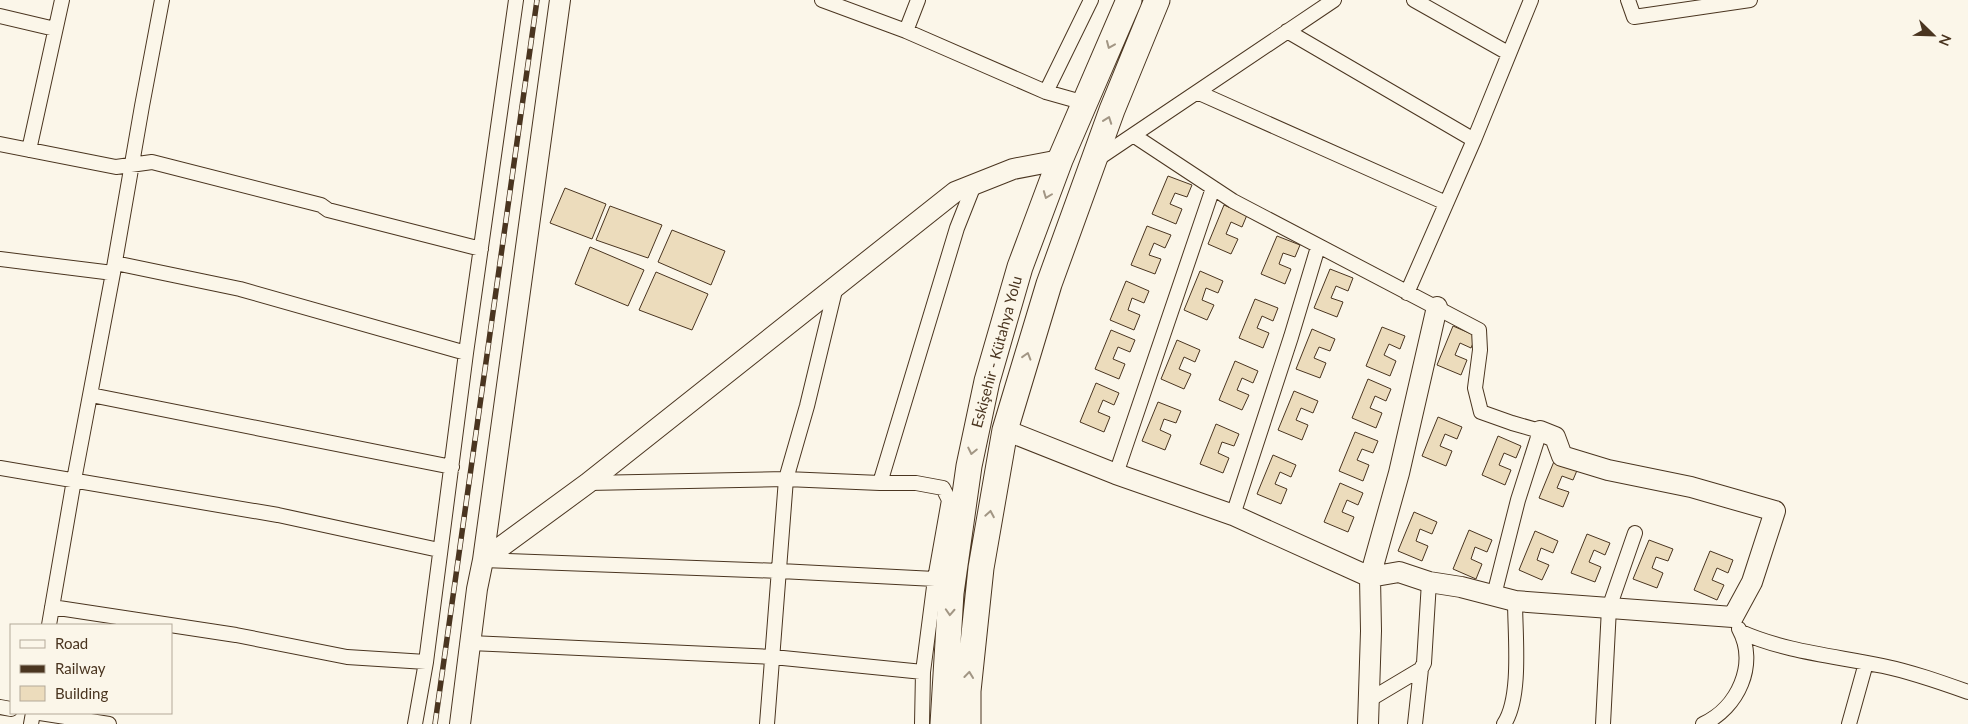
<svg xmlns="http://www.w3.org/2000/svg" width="1968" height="724" font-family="Lato,sans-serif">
<rect width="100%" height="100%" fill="#fbf6e9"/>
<path fill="#ecdcbc" stroke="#4a3520" d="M 1168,176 L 1192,185 L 1187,197 L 1175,193 L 1170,204 L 1182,209 L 1176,224 L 1152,214 Z
M 565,188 L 606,204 L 592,239 L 550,223 Z
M 1224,205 L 1247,215 L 1242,227 L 1231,222 L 1226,234 L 1238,239 L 1231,254 L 1208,244 Z
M 610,206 L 662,225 L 648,258 L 596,240 Z
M 1147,226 L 1171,235 L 1165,248 L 1154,243 L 1149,255 L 1161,259 L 1155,274 L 1131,265 Z
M 672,230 L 725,251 L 711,285 L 658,262 Z
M 1277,236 L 1300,245 L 1295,257 L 1283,253 L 1279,264 L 1291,269 L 1285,284 L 1261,274 Z
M 590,247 L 644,270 L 628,306 L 575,284 Z
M 1330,269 L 1353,278 L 1348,291 L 1336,286 L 1331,298 L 1343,302 L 1337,317 L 1314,308 Z
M 1200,271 L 1223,281 L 1218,293 L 1206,288 L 1202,300 L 1214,305 L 1207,320 L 1184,310 Z
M 656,272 L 708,294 L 692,330 L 639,310 Z
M 1126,281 L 1149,291 L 1144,303 L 1132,298 L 1128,310 L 1140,315 L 1134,330 L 1110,320 Z
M 1255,299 L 1278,308 L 1273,321 L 1262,316 L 1257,328 L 1269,333 L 1263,348 L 1239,338 Z
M 1453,326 L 1476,336 L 1471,348 L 1460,343 L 1455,355 L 1467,360 L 1461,375 L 1437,365 Z
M 1382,327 L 1405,336 L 1400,349 L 1389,344 L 1384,355 L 1396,361 L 1390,376 L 1366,366 Z
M 1312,329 L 1335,339 L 1330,351 L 1319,347 L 1314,358 L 1326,363 L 1320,378 L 1296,369 Z
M 1111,330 L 1135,340 L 1130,352 L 1118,347 L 1113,359 L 1125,364 L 1119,379 L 1095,369 Z
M 1177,340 L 1200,350 L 1195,362 L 1184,357 L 1179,369 L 1191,374 L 1184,389 L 1161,379 Z
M 1235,361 L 1258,371 L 1253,383 L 1242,378 L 1237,390 L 1249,395 L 1242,410 L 1219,400 Z
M 1368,379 L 1391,389 L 1386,401 L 1375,396 L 1370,408 L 1382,413 L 1376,428 L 1352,418 Z
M 1096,383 L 1119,393 L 1114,405 L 1103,400 L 1098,412 L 1110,417 L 1104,432 L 1080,422 Z
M 1294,391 L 1318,401 L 1313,413 L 1301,408 L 1296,420 L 1308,425 L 1302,440 L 1278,430 Z
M 1158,402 L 1181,411 L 1176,423 L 1164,419 L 1160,430 L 1171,435 L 1165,450 L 1142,441 Z
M 1438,417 L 1462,427 L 1457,439 L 1445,434 L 1440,446 L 1452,451 L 1446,466 L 1422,456 Z
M 1216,424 L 1239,434 L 1234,446 L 1222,442 L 1218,453 L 1229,458 L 1223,473 L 1200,464 Z
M 1355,432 L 1378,441 L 1373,453 L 1362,449 L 1357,460 L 1369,465 L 1363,481 L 1339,471 Z
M 1498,436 L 1521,446 L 1516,458 L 1504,453 L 1499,465 L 1511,470 L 1505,485 L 1482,475 Z
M 1273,455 L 1296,465 L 1291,477 L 1280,472 L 1275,484 L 1287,489 L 1281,504 L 1257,494 Z
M 1555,459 L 1578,468 L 1573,480 L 1562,476 L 1557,488 L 1569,492 L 1563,507 L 1539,498 Z
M 1340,483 L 1363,493 L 1358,505 L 1347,500 L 1342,512 L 1354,517 L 1348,532 L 1324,522 Z
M 1414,512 L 1437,522 L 1432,534 L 1420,529 L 1416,541 L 1428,546 L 1422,561 L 1398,551 Z
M 1469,530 L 1492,540 L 1487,552 L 1475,547 L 1471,559 L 1482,564 L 1476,579 L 1453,569 Z
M 1535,531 L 1558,541 L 1553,553 L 1541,548 L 1537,560 L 1549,565 L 1542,580 L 1519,570 Z
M 1587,534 L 1610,543 L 1605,555 L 1594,550 L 1589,562 L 1601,567 L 1595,582 L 1571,573 Z
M 1649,540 L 1673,549 L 1668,561 L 1656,557 L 1652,568 L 1663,573 L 1657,588 L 1633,579 Z
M 1710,551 L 1733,560 L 1728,573 L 1717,568 L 1712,580 L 1724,585 L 1717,600 L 1694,590 Z"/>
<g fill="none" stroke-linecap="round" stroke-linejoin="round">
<defs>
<path id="street" d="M 822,0 L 906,31 L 1046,92 L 1085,103
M 1414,0 L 1508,53
M 1628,0 L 1634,17 L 1750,0
M 0,16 L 55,29
M 906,31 L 918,0
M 1287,31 L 1474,140
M 1046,92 L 1091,0
M 1197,92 L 1446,203
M 1133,135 L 1233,201 L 1479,330 L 1480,350 L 1475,388 L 1481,412 L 1512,423 L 1540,431 L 1518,500 L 1494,595
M 0,144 L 116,167 L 152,162 L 321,205 L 328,210 L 481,249
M 29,150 L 62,0
M 1096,160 L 1334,0
M 0,259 L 113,273
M 115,263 L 240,289 L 466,353
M 1407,293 L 1474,140 L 1531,0
M 91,395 L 452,467
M 0,468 L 278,515 L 439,550
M 1116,474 L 1213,188
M 588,483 L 786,479 L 880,483 L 957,228 L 974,185
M 880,483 L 916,483 L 943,488 L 949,500 L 935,579 L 923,672 L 922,724
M 1233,515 L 1291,337 L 1318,247
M 483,560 L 780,571 L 935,579
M 52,607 L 236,635 L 347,657 L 426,662
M 49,625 L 74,480 L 113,273 L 142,106 L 162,0
M 1741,632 C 1786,652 1836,656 1883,666 C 1912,672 1940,682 1968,692
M 470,643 L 773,657 L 923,672
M 1369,700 L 1421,669 L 1424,663 L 1429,582
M 0,707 L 11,709
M 40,713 L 109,724
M 31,724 L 33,713
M 415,724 L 426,662 L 466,353 L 516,0
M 767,724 L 786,479 L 807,406 L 836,286
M 1415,724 L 1421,669
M 1504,724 C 1522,697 1515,634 1515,601
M 1603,724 L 1609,608 L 1635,533
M 1703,724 C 1738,708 1758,664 1739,629
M 1849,724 L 1866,663"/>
<path id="secondary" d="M 560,0 L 483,560 L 588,483 L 955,192 L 1013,169 L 1060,160
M 1005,430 L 1116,474 L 1233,515 L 1370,577 L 1399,572 L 1429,582 L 1461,587 L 1515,601 L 1733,617 L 1752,582 L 1775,511 L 1691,487 L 1608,470 L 1562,456 L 1555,437 L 1540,431
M 460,724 L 477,589 L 483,560
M 1368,724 L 1371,631 L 1370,577 L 1399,473 L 1437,307"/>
<path id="highway" d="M 943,724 L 951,593 L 969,466 L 987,381 L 1020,267 L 1060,160 L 1129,0
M 968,724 L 968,691 L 981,568 L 1005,430 L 1049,284 L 1112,110 L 1157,0"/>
</defs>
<use href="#street" stroke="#4a3520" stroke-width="16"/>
<use href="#secondary" stroke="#4a3520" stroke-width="22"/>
<use href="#highway" stroke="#4a3520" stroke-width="27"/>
<use href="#street" stroke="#fbf6e9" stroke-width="14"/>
<use href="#secondary" stroke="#fbf6e9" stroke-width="20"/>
<use href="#highway" stroke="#fbf6e9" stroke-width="25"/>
<defs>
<path id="rail" d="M 435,724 L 537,0"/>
</defs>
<use href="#rail" stroke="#4a3520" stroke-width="5.5"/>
<use href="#rail" stroke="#fbf6e9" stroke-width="4" stroke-dasharray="11" stroke-linecap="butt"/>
</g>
<defs><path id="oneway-chevron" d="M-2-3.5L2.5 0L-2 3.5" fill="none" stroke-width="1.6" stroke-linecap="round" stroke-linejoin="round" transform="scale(1.25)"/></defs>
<g stroke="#a29684">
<use href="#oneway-chevron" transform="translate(1110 45) rotate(113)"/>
<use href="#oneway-chevron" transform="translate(1108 120) rotate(-70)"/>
<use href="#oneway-chevron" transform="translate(1047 195) rotate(111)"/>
<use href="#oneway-chevron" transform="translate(1027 356) rotate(-73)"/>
<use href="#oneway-chevron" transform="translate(972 451) rotate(102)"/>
<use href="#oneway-chevron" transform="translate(990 514) rotate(-80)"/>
<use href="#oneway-chevron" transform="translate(950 612) rotate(93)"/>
<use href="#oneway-chevron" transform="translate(969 675) rotate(-84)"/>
</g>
<g text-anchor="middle" stroke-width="4" stroke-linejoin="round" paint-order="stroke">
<g font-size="15" fill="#4a3520" stroke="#fbf6e9">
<text transform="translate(997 352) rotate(-75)" y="5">Eskişehir - Kütahya Yolu</text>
</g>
</g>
<rect x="10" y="624" width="162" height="90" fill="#fbf6e9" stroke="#b4a999"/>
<rect x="20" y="640" width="25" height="8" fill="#fbf6e9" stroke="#b4a999"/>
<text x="55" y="649" font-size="15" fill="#4a3520">Road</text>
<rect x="20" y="665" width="25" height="8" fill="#4a3520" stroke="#b4a999"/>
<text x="55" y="674" font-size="15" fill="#4a3520">Railway</text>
<rect x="20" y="686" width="25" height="15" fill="#ecdcbc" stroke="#b4a999"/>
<text x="55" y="699" font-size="15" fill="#4a3520">Building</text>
<g transform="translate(1933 35) rotate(113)" stroke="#fbf6e9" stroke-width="4" paint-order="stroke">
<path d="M0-4L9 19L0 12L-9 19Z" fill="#4a3520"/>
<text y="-8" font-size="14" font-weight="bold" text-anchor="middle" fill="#4a3520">N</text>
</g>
</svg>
